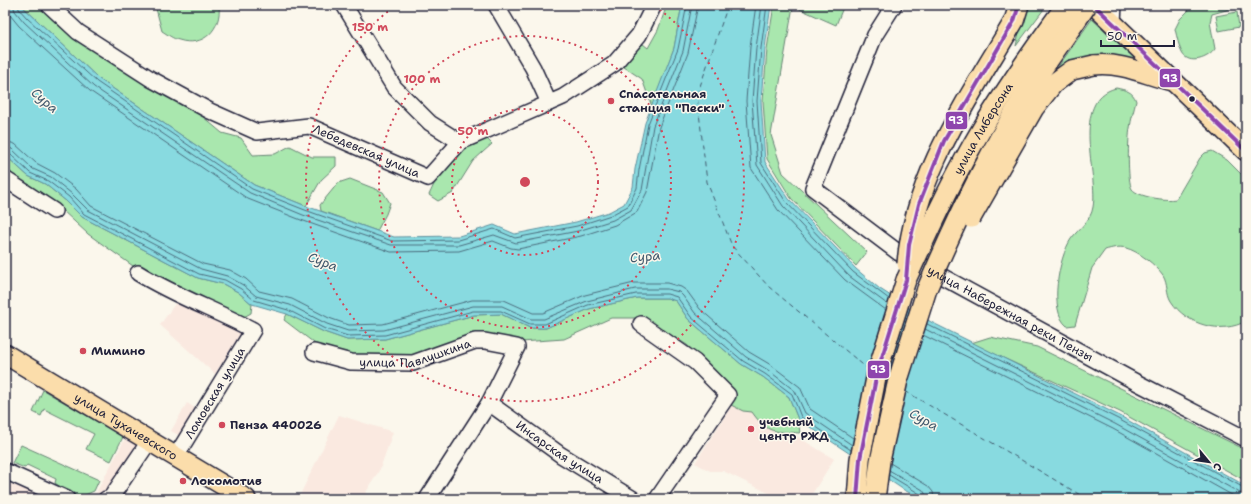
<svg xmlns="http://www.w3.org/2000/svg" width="1251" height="504" font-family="'Shantell Sans',sans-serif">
<rect width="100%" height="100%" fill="#fbf7ec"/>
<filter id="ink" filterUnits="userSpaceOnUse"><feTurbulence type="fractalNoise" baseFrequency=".025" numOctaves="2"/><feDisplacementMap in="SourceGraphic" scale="8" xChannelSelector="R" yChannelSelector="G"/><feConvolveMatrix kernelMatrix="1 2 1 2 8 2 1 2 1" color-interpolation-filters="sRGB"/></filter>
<g filter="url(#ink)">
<path fill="#fae9e0" d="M 177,301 L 245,328 L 215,374 L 160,325 Z
M 736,399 L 834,459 L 809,499 L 781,499 L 723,471 L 710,471 L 695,463 Z
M 187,403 L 198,410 L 182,437 L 171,431 Z
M 339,415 L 393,432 L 380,469 L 362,499 L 298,499 Z
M 126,437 L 149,450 L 120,499 L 80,499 L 96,493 Z
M 5,463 L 54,485 L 73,499 L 5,499 Z"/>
<path fill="#a9e7ae" stroke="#668474" d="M 21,5 L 41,5 L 78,39 L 202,116 L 222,133 L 241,138 L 253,155 L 275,154 L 290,146 L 312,157 L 336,157 L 336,166 L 321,180 L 306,206 L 254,185 L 99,79 Z
M 155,5 L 219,5 C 222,29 203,48 179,40 C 173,39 167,34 162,31 Z
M 667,5 L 684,5 L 681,10 L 674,48 L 652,107 L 642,79 L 621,65 L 643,44 L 648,48 L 658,30 Z
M 774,5 L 844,5 L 836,25 L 793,6 L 771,135 L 783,173 L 867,252 L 856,266 L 791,198 L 767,159 L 763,101 L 767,49 Z
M 1025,5 L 1047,5 L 1016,46 Z
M 1194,5 L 1246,5 L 1244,8 L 1230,9 L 1212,14 L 1210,22 L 1215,49 C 1209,58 1189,66 1182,53 C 1179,47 1177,37 1175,29 L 1180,19 Z
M 1237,12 L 1239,27 L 1219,31 L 1216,16 Z
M 1092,19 L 1144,67 L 1055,71 Z
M 1116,88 C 1125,90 1133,91 1136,101 C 1134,110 1131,119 1130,128 C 1128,138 1127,181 1132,189 C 1138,197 1166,201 1176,199 L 1200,158 L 1205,153 L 1212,151 L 1227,160 L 1246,179 L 1246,321 C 1222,335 1186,325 1171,301 C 1166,293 1168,283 1163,275 C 1156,265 1138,251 1126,248 C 1119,246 1112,248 1105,250 L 1092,268 L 1075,325 L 1067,326 C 1048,311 1059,257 1071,239 C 1079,228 1091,221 1093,207 C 1099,175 1069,100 1116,88 Z
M 486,138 L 492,144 L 473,161 L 453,193 L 438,201 L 429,195 L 442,167 L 473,141 Z
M 5,155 L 28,176 L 45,184 L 66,201 L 82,217 L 198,278 L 223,284 L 238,292 L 252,304 L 251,313 L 242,318 L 163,284 L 133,266 L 88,234 L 62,210 L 5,172 Z
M 350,179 L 383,192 L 390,203 L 386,214 L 377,231 L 321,211 L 320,205 L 338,183 Z
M 637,298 L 667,298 L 676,301 L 688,319 L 741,364 L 763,377 L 789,397 L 798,419 L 800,433 C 775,431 768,435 752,412 L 743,411 L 729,404 L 734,396 L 729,385 L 687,345 L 644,318 L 611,318 L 564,339 L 521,342 L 497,335 L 476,335 L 413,359 L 355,358 L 322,349 L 284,320 L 287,314 L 324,332 L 347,340 L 385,339 L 474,315 L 501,314 L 530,328 L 546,328 L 589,309 Z
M 990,337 L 1037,347 L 1246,450 L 1246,481 L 1120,412 L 971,343 Z
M 43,390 L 123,437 L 111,461 L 86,449 L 94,434 L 44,409 L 41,416 L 33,412 Z
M 21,445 L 99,480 L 94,491 L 76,499 L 55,483 L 56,479 L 27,465 L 25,468 L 12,463 Z"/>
<path fill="#88dae0" stroke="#5f909e" d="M 5,5 L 21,5 L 99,79 L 254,185 L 306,206 L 394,237 L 459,236 L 494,225 L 515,234 L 576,222 L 609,212 L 624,204 L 633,187 L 635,169 L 645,123 L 674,48 L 681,10 L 684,5 L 771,5 L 765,48 L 761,101 L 765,162 L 789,199 L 856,269 L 880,289 L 931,322 L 1120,416 L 1246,486 L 1246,499 L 922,499 L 904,490 L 798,419 L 789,397 L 763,377 L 741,364 L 688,319 L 676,301 L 667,298 L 637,298 L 589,309 L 546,328 L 530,328 L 501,314 L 474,315 L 385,339 L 347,340 L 324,332 L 287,314 L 252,304 L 238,292 L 223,284 L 198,278 L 82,217 L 66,201 L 45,184 L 28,176 L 5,155 Z"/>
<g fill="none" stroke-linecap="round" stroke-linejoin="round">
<path stroke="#4b6c7d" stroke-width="1" d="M 7,5 L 10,15 L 19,26 L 90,91 L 248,199 L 301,220 L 391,252 L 459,251 L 493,241 L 511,248 L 518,249 L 581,236 L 615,225 L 637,212 L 647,192 L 659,127 L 688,53 L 698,5
M 13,5 L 15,11 L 24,22 L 94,87 L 250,193 L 303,215 L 391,245 L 459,245 L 494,235 L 516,243 L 578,231 L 613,220 L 631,210 L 642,190 L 653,126 L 683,51 L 692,5
M 18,5 L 19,9 L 27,18 L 97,82 L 252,189 L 305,210 L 392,241 L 458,240 L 494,229 L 515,238 L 577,226 L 611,215 L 628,206 L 637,188 L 639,170 L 648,124 L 678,49 L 687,5
M 756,5 L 750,47 L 746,101 L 751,168 L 778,210 L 845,280 L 886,310
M 762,5 L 756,48 L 752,101 L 757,165 L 783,206 L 849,276 L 887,304
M 767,5 L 761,48 L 757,101 L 761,163 L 786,202 L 853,272 L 889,299
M 5,141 L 15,144 L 36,163 L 55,173 L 76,189 L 91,206 L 203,264 L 230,270 L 246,279 L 259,291 L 292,299 L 329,318 L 349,325 L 383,324 L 472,300 L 504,300 L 533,313 L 543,313 L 585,295 L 634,283 L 667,283 L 681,287 L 687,291 L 700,309 L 749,352 L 771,365 L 800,387 L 810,409 L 853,438
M 5,147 L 12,149 L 33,169 L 51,177 L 72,194 L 88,210 L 201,269 L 227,276 L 243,285 L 256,296 L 290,305 L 327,324 L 348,331 L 384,330 L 473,306 L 502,306 L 531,319 L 544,319 L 587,301 L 635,289 L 667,289 L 679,292 L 683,296 L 695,313 L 746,357 L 768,370 L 795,391 L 805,413 L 852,445
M 5,152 L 9,153 L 30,173 L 48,181 L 69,197 L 84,214 L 199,274 L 225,280 L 241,289 L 254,300 L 288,310 L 325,329 L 348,336 L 385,335 L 473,311 L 501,311 L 530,324 L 545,324 L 588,305 L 636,294 L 667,294 L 677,297 L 691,317 L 743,361 L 765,374 L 792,394 L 801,417 L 851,450
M 927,324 L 1118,419 L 1246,489
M 925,329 L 1115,424 L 1240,493 L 1246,494
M 923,335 L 1113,429 L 1239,499
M 890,463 L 928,486 L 933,492 L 934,499
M 889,470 L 923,490 L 928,499
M 889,475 L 920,494 L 922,499"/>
<path stroke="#41596d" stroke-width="1" stroke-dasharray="5 4" stroke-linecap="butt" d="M 728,5 L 697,95 L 707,182 L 732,246 L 769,287 L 868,369
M 905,391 L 1087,499"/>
<defs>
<g id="minor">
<path id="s1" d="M 49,5 L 78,32 L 151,79 L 210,111 L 257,132 L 309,126 L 428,178 L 460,142 L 563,97 L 614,64 L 639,35 L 654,5"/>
<path d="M 344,5 L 394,87 L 430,123 L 460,142"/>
<path d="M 496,5 L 533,68 L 549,103"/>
<path id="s2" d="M 894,5 L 875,35 L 813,188 L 899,253 L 1134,381 L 1246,439"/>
<path d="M 1113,22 L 1114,5"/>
<path d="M 5,179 L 54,211"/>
<path d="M 138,273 C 175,296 215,310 253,330 L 176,456"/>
<path d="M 641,324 L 695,362 L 728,395 L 657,499"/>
<path id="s3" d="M 314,352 L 351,362 L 413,363 L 475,341 L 485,341 L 517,347 L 489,403 L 427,499"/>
<path id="s4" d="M 489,403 L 561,455 L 633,499"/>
<path d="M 5,471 L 67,499"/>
<path d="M 106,499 L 110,499 L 150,440"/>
</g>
<g id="major">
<path d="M 1094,5 L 1246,151"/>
<path d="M 1094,65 C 1123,62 1146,75 1172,81"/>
<path id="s5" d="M 5,354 L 246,499"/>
<path d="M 857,499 L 860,459 L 877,373 L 906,280"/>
<path d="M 875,499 L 880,461 L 898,380 L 927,289"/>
</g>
</defs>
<use href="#minor" stroke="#22223b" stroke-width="18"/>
<use href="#major" stroke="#22223b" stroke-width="22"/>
<use href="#minor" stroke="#fbf7ec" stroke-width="15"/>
<use href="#major" stroke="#fbddab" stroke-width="19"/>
<defs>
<g id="major-bridge">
<path d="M 971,218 L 1034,108 L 1053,84 L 1072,70 L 1094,65"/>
<path d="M 907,264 C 914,174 970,97 1014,21 L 1019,5"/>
<path id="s6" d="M 906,280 C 927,234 948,188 973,144 C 1001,95 1033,50 1066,5"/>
<path d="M 927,289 C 955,223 985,159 1023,98 C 1043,67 1066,36 1087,5"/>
</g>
</defs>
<use href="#major-bridge" stroke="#22223b" stroke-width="22" stroke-linecap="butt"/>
<use href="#major-bridge" stroke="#fbddab" stroke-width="19"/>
<defs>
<path id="bus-1" d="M 1094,5 L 1246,151
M 857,499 L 860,459 L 877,373 L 906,280 L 909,245 L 919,204 L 944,141 L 1014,21 L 1019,5"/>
</defs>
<use href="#bus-1" stroke="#fbf7ec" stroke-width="7"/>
<use href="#bus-1" stroke="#8e44ad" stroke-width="4"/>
</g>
</g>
<g fill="none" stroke="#d1495b" stroke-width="2" stroke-dasharray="2 4">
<circle cx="525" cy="182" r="73"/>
<circle cx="525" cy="182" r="146"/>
<path d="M655 6A219 219 0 1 1 395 6"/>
</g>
<circle fill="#22223b" stroke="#fbf7ec" stroke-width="1.5" cx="1192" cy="99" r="3.5"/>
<g fill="#d1495b" stroke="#fbf7ec" stroke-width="1.5">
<circle cx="611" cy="101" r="4"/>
<circle cx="83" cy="351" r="4"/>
<circle cx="222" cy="425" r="4"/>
<circle cx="751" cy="429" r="4"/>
<circle cx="183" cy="481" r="4"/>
</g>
<g text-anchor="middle" stroke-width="3" stroke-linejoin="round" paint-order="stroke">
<g font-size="12" font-weight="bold" fill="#22223b" stroke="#fbf7ec" text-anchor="start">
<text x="619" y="98">Спасательная<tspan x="619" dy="14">станция "Пески"</tspan></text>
<text x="91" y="355">Мимино</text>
<text x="759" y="426">учебный<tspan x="759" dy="14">центр РЖД</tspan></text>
<text x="230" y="429">Пенза 440026</text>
<text x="191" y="485">Локомотив</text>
</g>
<g font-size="12" fill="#22223b" stroke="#fbf7ec">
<text dy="4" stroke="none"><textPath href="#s6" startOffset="170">улица Либерсона</textPath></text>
<text dy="4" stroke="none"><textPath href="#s1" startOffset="360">Лебедевская улица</textPath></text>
<text dy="4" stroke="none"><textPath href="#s2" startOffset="435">улица Набережная реки Пензы</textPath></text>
<text dy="4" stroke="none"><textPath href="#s3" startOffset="104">улица Павлушкина</textPath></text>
<text transform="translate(215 393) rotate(-59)" y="4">Ломовская улица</text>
<text dy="4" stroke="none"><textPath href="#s5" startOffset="141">улица Тухачевского</textPath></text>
<text dy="4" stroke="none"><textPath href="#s4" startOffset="86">Инсарская улица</textPath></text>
</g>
<g font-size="13" font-style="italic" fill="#41596d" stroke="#fbf7ec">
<text transform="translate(45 100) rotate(41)" y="5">Сура</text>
<text transform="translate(645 256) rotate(-6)" y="5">Сура</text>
<text transform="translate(323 261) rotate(20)" y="5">Сура</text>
<text transform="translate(924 419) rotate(29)" y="5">Сура</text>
</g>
</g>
<circle cx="525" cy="182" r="6" fill="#d1495b" stroke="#fbf7ec" stroke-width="2"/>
<g font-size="12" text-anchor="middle" font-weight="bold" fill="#d1495b" stroke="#fbf7ec" stroke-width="3" stroke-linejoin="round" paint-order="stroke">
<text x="370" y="31">150 m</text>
<text x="422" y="83">100 m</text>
<text x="473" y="135">50 m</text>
</g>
<g stroke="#fbf7ec" stroke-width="1.5">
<rect x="1159" y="68" width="22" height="20" rx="4" fill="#8e44ad"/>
<rect x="945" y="111" width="23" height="19" rx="4" fill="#8e44ad"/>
<rect x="867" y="360" width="23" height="19" rx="4" fill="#8e44ad"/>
</g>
<g font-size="11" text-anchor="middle" font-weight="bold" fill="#fff">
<text x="1170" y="82">93</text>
<text x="956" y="124">93</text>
<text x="878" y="373">93</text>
</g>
<rect width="1251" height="504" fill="none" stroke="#fbf7ec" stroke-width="20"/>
<rect x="10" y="10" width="1231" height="484" fill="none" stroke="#22223b" stroke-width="1.5" filter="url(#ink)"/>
<g transform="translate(1209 462) rotate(119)" stroke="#fbf7ec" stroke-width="3" paint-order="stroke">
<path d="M0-3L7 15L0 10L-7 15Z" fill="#22223b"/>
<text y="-6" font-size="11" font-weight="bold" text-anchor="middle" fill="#22223b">С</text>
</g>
<path d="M1101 40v6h73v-6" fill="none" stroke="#22223b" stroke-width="2"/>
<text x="1107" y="40" font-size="12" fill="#22223b" stroke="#fbf7ec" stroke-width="3" paint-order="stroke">50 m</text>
</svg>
